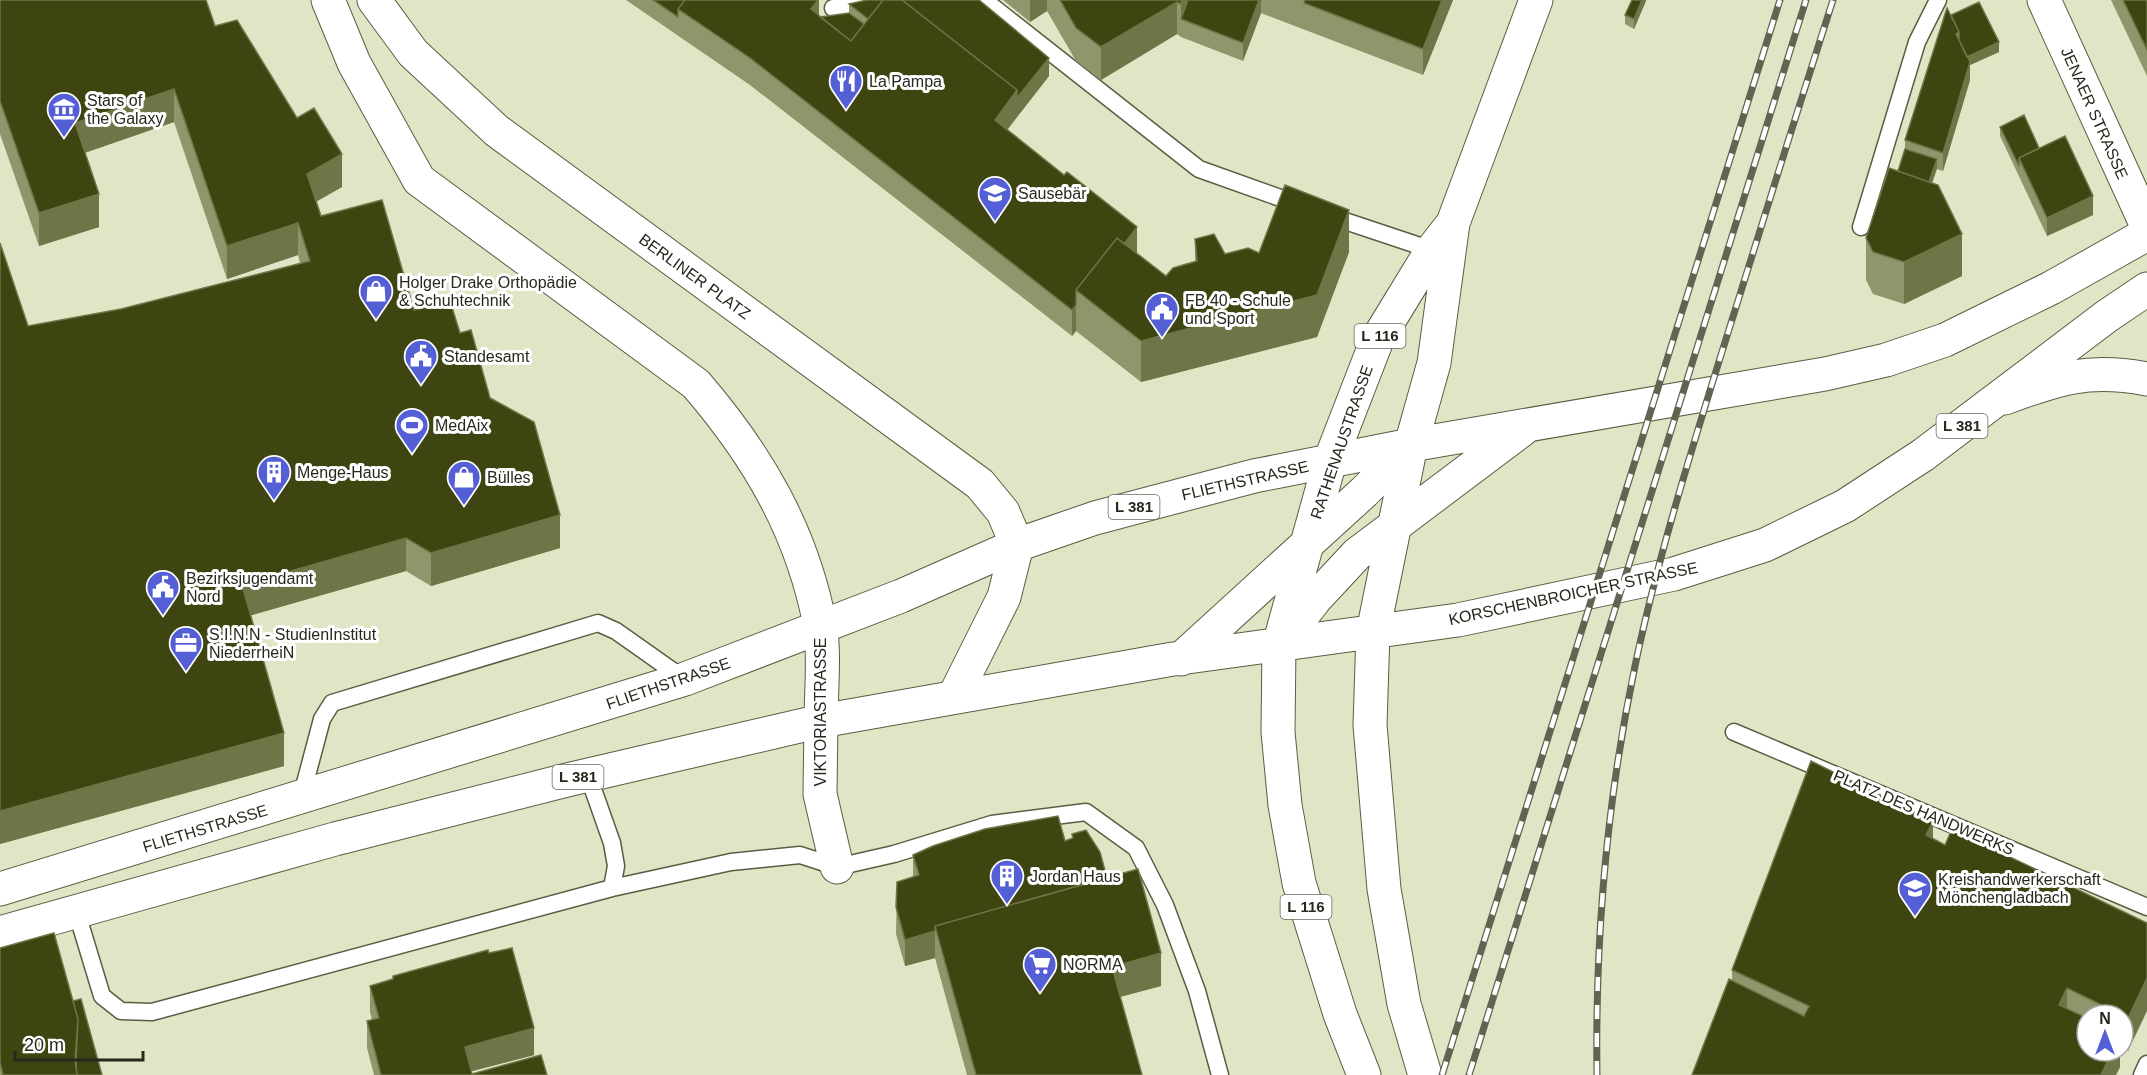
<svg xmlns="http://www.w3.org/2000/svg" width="2147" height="1075" font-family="Helvetica,sans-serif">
<rect width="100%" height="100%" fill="#dfe6c5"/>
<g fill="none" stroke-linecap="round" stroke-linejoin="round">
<defs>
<path id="lane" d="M 984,0 L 1199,169 L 1300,205
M 833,8 L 898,0
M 1330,216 L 1432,250
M 1861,227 L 1917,42 L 1938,0
M 1734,732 L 2147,907
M 588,775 L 612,843 L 616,866 L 612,888
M 301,798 L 322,719 L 332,703 L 598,623 L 616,631 L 684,679
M 76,910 L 102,996 L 121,1011 L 152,1012 L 612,888 L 731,862 L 800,855 L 837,867 L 894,854 L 992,824 L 1086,812 L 1136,848 L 1165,905 L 1197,991 L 1220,1075
M 2142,1075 L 2147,1064"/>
<path id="street" d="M 2044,0 L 2147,226
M 2005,398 C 2058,378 2089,368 2147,379
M 821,721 L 820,794 L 837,867"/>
<path id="secondary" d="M 328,0 L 354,63 L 419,180 L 696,384 C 758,456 802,531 820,625 C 825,653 821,692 821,721
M 374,0 L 413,53 L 497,131 L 980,484 L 1003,512 L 1017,545 L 1004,597 L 955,695"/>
<path id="primary" d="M 1288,634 L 1316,598 L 1357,554 L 1523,429
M 1181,659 L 1364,492 L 1411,445
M 0,889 L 685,679 L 901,596 L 1017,545 L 1095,518 L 1254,476 L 1411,445 L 1825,374 L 1886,360 L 1945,340 L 2051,288 L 2147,234
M 0,933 L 335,839 L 567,780 L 821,721 L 1173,659 L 1458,620 L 1674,574 L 1765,545 L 1845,506 L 1923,455 L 2107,316 L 2147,289
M 1364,1075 L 1340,1014 L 1299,883 L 1285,805 L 1278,732 L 1279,645 L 1330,461 L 1377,340 L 1432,250 L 1450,227
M 1425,1075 L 1404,1004 L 1384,889 L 1370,725 L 1373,632 L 1411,445 L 1434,363 L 1453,223 L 1536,0"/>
</defs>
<use href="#lane" stroke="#595e42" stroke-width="19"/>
<use href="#street" stroke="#595e42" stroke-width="35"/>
<use href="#secondary" stroke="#595e42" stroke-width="35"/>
<use href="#primary" stroke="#595e42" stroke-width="35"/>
<use href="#lane" stroke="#fff" stroke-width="16"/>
<use href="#street" stroke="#fff" stroke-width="33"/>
<use href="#secondary" stroke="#fff" stroke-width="33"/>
<use href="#primary" stroke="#fff" stroke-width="33"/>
<defs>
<path id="rail" d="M 1442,1075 L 1780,0
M 1469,1075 L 1806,0
M 1597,1075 C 1595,938 1607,800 1635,666 C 1657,561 1689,458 1721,355 C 1758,237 1795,118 1833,0"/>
</defs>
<use href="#rail" stroke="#606451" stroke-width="7"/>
<use href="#rail" stroke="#fff" stroke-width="4.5" stroke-dasharray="14" stroke-linecap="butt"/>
</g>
<path fill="#8e966b" d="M 0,0 L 215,26 L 297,118 L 342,187 L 316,201 L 321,216 L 414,310 L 460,333 L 560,548 L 431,586 L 406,571 L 251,615 L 284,766 L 0,844 L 0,243 L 28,326 L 121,309 L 300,263 L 298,255 L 227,279 L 174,122 L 85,153 L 99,227 L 39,246 L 0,134 Z
M 626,0 L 819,0 L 819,16 L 820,17 L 849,13 L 849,4 L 1049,76 L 1007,130 L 1137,254 L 1166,276 L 1195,262 L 1195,239 L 1225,254 L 1259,253 L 1349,252 L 1317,337 L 1141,382 L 1076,331 L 1072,336 L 750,85 Z
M 1003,0 L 1453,0 L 1423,75 L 1261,13 L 1243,61 L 1181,37 L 1177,34 L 1101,80 L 1076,61 L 1047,11 L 1030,22 Z
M 1646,0 L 1634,29 L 1625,24 L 1625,15 Z
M 2111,0 L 2147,0 L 2147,76 Z
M 1951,15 L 1999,52 L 1970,65 L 1970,80 L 1943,171 L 1937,169 L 1932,183 L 1962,276 L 1904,304 L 1873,294 L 1866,280 L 1866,238 L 1898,171 L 1905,149 L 1905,140 Z
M 2000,127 L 2039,148 L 2093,215 L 2047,236 L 2000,136 Z
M 1072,834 L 1107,878 L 1161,986 L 1120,997 L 1142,1075 L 967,1075 L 935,958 L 905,966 L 896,934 L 897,882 L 913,877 L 913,855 L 1065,841 L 1072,839 Z
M 1933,839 L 1945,845 L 2147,923 L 2128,1051 L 2123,1048 L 2123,1015 L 2087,1015 L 2087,1051 L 2120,1051 L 2120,1067 L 2116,1075 L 1692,1075 L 1732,981 L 1732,970 Z
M 0,948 L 73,1003 L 102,1075 L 0,1075 Z
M 393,976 L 534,1055 L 472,1071 L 472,1074 L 547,1075 L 374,1075 L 367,1048 L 367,1021 L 372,1020 L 370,1012 L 370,986 L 393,979 Z"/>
<path fill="#6e7547" d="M 818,0 L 819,0 L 819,24 L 811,9 Z
M 1030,0 L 1047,0 L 1047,11 L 1030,22 Z
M 1182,0 L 1195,0 L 1181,19 L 1181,4 Z
M 1259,0 L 1261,0 L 1261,13 L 1243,61 L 1243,43 Z
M 1442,0 L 1453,0 L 1423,75 L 1423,49 Z
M 1642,0 L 1646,0 L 1646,1 L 1634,29 L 1634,19 Z
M 1177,2 L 1177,34 L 1101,80 L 1101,47 Z
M 1999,42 L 1999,52 L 1970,65 L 1970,80 L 1943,171 L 1943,153 L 1967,57 Z
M 1049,58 L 1049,76 L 1017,117 L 995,146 L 995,120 L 1017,90 Z
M 174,89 L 174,122 L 75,156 L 75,123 Z
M 342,154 L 342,187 L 307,207 L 307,174 Z
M 1937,159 L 1937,168 L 1920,220 L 1920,210 Z
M 99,194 L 99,227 L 39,246 L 39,213 Z
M 2093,196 L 2093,215 L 2047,236 L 2047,218 Z
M 1349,210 L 1349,252 L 1317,337 L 1141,382 L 1141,341 Z
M 298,223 L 298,255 L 227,279 L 227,246 Z
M 1137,227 L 1137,253 L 1083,295 Z
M 1962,234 L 1962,276 L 1904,304 L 1904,262 Z
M 1076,305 L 1076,331 L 1072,336 L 1072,310 Z
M 560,515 L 560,548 L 431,586 L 431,553 Z
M 406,538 L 406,571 L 242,618 L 242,585 Z
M 284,733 L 284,766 L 0,844 L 0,811 Z
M 1933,821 L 1933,854 L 1926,835 Z
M 935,931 L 935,958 L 905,966 L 905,940 Z
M 1161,953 L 1161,986 L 1112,999 L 1112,967 Z
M 2147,978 L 2147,1011 L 2128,1051 L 2128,1018 Z
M 2067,988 L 2067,1021 L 2059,1005 Z
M 534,1028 L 534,1055 L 465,1073 L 465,1047 Z
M 2112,1051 L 2120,1051 L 2120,1067 L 2116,1075 L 2101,1075 Z"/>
<path fill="#3e4511" stroke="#6e7547" stroke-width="1.5" d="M 0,0 L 206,0 L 215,26 L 237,20 L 297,118 L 314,108 L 342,154 L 307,174 L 321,216 L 382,200 L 414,310 L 450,301 L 460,333 L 471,330 L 490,398 L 534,422 L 560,515 L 431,553 L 406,538 L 242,585 L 284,733 L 0,811 L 0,243 L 28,326 L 121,309 L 310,261 L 298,223 L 227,246 L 174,89 L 75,123 L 99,194 L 39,213 L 0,101 Z
M 653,0 L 685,0 L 678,9 L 678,17 Z
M 685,0 L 818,0 L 811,9 L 851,41 L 883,0 L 902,0 L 1017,90 L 995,120 L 1064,175 L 1067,172 L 1137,227 L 1124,244 L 1117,238 L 1076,290 L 1076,305 L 1072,310 L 750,58 L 678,9 Z
M 867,0 L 883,0 L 868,19 L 849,4 Z
M 902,0 L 979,0 L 1049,58 L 1017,98 L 1017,90 Z
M 1060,0 L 1182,0 L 1181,4 L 1177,2 L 1101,47 L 1076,28 Z
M 1188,0 L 1259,0 L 1243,43 L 1181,19 Z
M 1305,0 L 1442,0 L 1423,49 L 1304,3 Z
M 1632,0 L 1642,0 L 1634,19 L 1625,15 Z
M 2123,0 L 2147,0 L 2147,50 Z
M 1979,2 L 1999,42 L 1967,57 L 1959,40 L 1959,32 L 1951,15 Z
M 1947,8 L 1959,32 L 1956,34 L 1970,62 L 1943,153 L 1905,140 Z
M 849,13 L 864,24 L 851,41 L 820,17 Z
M 2024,115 L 2039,148 L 2019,158 L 2019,166 L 2000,127 Z
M 2065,136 L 2093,196 L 2047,218 L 2019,158 Z
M 1905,149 L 1937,159 L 1929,182 L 1898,171 Z
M 1889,168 L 1938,185 L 1962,234 L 1904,262 L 1873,252 L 1866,238 Z
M 1285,185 L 1349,210 L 1317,295 L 1141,341 L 1076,290 L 1117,238 L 1166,276 L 1173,268 L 1197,261 L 1195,239 L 1214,234 L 1225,254 L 1248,248 L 1259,253 Z
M 1811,761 L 1933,821 L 1926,835 L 1945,845 L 1952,829 L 2147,923 L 2147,978 L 2128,1018 L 2067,988 L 2059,1005 L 2087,1018 L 2087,1051 L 2112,1051 L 2101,1075 L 1692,1075 L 1729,979 L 1804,1016 L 1809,1006 L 1732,970 Z
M 1058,816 L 1065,841 L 1073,838 L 1072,834 L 1086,830 L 1100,852 L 1107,878 L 935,926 L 935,931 L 905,940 L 896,907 L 897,882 L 919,875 L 913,855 L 933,846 L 985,829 Z
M 1138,869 L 1161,953 L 1112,967 L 1142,1075 L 976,1075 L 935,926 Z
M 54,933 L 78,1019 L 75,1061 L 77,1075 L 3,1075 L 0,1062 L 0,948 Z
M 512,948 L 534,1028 L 465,1047 L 472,1074 L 541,1055 L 547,1075 L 381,1075 L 367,1021 L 379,1018 L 370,986 L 393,979 L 393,976 L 488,950 L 489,953 Z
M 81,999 L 102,1075 L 77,1075 L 76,1063 L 78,1019 L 73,1001 Z"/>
<defs>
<symbol id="restaurant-pin" viewBox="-11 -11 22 30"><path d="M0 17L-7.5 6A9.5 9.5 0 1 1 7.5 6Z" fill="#545ed5" stroke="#fff"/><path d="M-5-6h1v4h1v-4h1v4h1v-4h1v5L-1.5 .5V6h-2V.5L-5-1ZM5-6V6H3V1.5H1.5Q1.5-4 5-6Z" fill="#fff"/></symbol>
<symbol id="museum-pin" viewBox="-11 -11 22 30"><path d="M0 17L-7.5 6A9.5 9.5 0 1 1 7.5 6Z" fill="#545ed5" stroke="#fff"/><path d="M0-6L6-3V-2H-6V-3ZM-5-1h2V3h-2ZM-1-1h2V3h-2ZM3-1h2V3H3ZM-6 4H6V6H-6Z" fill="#fff"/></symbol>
<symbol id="school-pin" viewBox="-11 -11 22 30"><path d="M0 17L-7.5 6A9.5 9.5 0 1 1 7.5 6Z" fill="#545ed5" stroke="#fff"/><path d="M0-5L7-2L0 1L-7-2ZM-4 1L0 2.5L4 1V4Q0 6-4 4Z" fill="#fff"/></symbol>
<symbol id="shop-pin" viewBox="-11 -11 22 30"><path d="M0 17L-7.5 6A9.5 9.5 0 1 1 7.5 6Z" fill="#545ed5" stroke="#fff"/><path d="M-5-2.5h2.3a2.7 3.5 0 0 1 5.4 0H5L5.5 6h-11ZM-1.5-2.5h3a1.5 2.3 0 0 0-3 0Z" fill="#fff"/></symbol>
<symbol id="civic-pin" viewBox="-11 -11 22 30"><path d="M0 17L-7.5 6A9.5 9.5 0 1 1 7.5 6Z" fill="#545ed5" stroke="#fff"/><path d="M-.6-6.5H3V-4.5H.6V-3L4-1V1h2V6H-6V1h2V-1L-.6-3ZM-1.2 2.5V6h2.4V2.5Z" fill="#fff"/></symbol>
<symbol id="stadium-pin" viewBox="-11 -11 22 30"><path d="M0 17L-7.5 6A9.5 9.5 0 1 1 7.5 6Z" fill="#545ed5" stroke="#fff"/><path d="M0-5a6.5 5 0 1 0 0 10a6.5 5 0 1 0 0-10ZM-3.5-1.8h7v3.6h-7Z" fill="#fff"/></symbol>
<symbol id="building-pin" viewBox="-11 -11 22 30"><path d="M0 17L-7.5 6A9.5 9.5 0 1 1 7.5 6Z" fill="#545ed5" stroke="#fff"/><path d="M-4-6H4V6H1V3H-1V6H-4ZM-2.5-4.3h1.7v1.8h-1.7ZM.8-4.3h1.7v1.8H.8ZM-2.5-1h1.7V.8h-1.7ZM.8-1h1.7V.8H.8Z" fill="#fff"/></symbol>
<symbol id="office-pin" viewBox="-11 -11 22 30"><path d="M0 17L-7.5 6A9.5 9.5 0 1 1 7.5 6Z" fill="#545ed5" stroke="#fff"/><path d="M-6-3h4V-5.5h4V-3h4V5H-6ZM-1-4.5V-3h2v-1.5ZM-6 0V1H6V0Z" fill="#fff"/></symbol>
<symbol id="supermarket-pin" viewBox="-11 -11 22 30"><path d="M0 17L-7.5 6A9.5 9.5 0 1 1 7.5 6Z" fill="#545ed5" stroke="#fff"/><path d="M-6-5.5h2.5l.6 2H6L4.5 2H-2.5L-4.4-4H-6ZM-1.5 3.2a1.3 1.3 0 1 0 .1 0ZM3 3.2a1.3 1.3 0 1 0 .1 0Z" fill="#fff"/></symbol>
</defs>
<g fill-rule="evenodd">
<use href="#restaurant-pin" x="827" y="62" width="38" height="52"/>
<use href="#museum-pin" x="45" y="90" width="38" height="52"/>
<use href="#school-pin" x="976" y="174" width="38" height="52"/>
<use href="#shop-pin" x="357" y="272" width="38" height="52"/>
<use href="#civic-pin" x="1143" y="290" width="38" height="52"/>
<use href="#civic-pin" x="402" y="337" width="38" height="52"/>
<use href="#stadium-pin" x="393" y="406" width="38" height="52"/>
<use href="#building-pin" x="255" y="453" width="38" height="52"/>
<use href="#shop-pin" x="445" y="458" width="38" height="52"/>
<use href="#civic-pin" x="144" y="568" width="38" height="52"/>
<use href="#office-pin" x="167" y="624" width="38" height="52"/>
<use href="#building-pin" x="988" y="857" width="38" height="52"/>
<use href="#school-pin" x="1896" y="869" width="38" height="52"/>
<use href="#supermarket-pin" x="1021" y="945" width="38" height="52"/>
</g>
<g text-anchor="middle" stroke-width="6" stroke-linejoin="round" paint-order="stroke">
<g fill="#fff" stroke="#686961" stroke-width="1.5">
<rect x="1354.5" y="324" width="51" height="24" rx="4.5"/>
<rect x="1936.5" y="414" width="51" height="24" rx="4.5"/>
<rect x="1108.5" y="495" width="51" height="24" rx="4.5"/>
<rect x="552.5" y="765" width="51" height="24" rx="4.5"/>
<rect x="1280.5" y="895" width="51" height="24" rx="4.5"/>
</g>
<g font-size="15" font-weight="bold" fill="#27291d">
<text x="1380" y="341">L 116</text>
<text x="1962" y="431">L 381</text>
<text x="1134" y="512">L 381</text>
<text x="578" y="782">L 381</text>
<text x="1306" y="912">L 116</text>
</g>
<g font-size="16" fill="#27291d" stroke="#fff" text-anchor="start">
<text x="869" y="87">La Pampa</text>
<text x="87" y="106">Stars of<tspan x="87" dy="18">the Galaxy</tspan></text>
<text x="1018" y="199">Sausebär</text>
<text x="399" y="288">Holger Drake Orthopädie<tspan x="399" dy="18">&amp; Schuhtechnik</tspan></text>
<text x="1185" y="306">FB 40 - Schule<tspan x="1185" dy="18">und Sport</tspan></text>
<text x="444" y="362">Standesamt</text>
<text x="435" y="431">MedAix</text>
<text x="297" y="478">Menge-Haus</text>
<text x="487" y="483">Bülles</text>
<text x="186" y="584">Bezirksjugendamt<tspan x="186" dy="18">Nord</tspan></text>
<text x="209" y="640">S.I.N.N - StudienInstitut<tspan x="209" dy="18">NiederrheiN</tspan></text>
<text x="1030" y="882">Jordan Haus</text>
<text x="1938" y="885">Kreishandwerkerschaft<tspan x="1938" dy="18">Mönchengladbach</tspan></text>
<text x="1063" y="970">NORMA</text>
</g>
<g font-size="16" fill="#27291d" stroke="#fff">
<text transform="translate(2095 113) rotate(66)" y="6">JENAER STRASSE</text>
<text transform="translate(695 276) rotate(36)" y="6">BERLINER PLATZ</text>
<text transform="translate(1341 442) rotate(-71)" y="6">RATHENAUSTRASSE</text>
<text transform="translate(1245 480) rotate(-13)" y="6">FLIETHSTRASSE</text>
<text transform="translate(1573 593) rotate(-12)" y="6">KORSCHENBROICHER STRASSE</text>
<text transform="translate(668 683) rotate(-19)" y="6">FLIETHSTRASSE</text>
<text transform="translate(820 712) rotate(-90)" y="6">VIKTORIASTRASSE</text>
<text transform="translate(1924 812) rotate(23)" y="6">PLATZ DES HANDWERKS</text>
<text transform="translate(205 828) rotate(-17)" y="6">FLIETHSTRASSE</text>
</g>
</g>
<g transform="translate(2105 1033)"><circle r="28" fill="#ffffff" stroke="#a9a9a5" stroke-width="1.5"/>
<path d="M0-4.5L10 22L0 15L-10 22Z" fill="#545ed5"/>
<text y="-9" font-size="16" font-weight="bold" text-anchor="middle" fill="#27291d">N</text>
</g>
<path d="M15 1051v9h128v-9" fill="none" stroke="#27291d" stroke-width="3"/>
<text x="24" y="1051" font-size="18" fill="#27291d" stroke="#ffffff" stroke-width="4.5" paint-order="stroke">20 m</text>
</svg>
